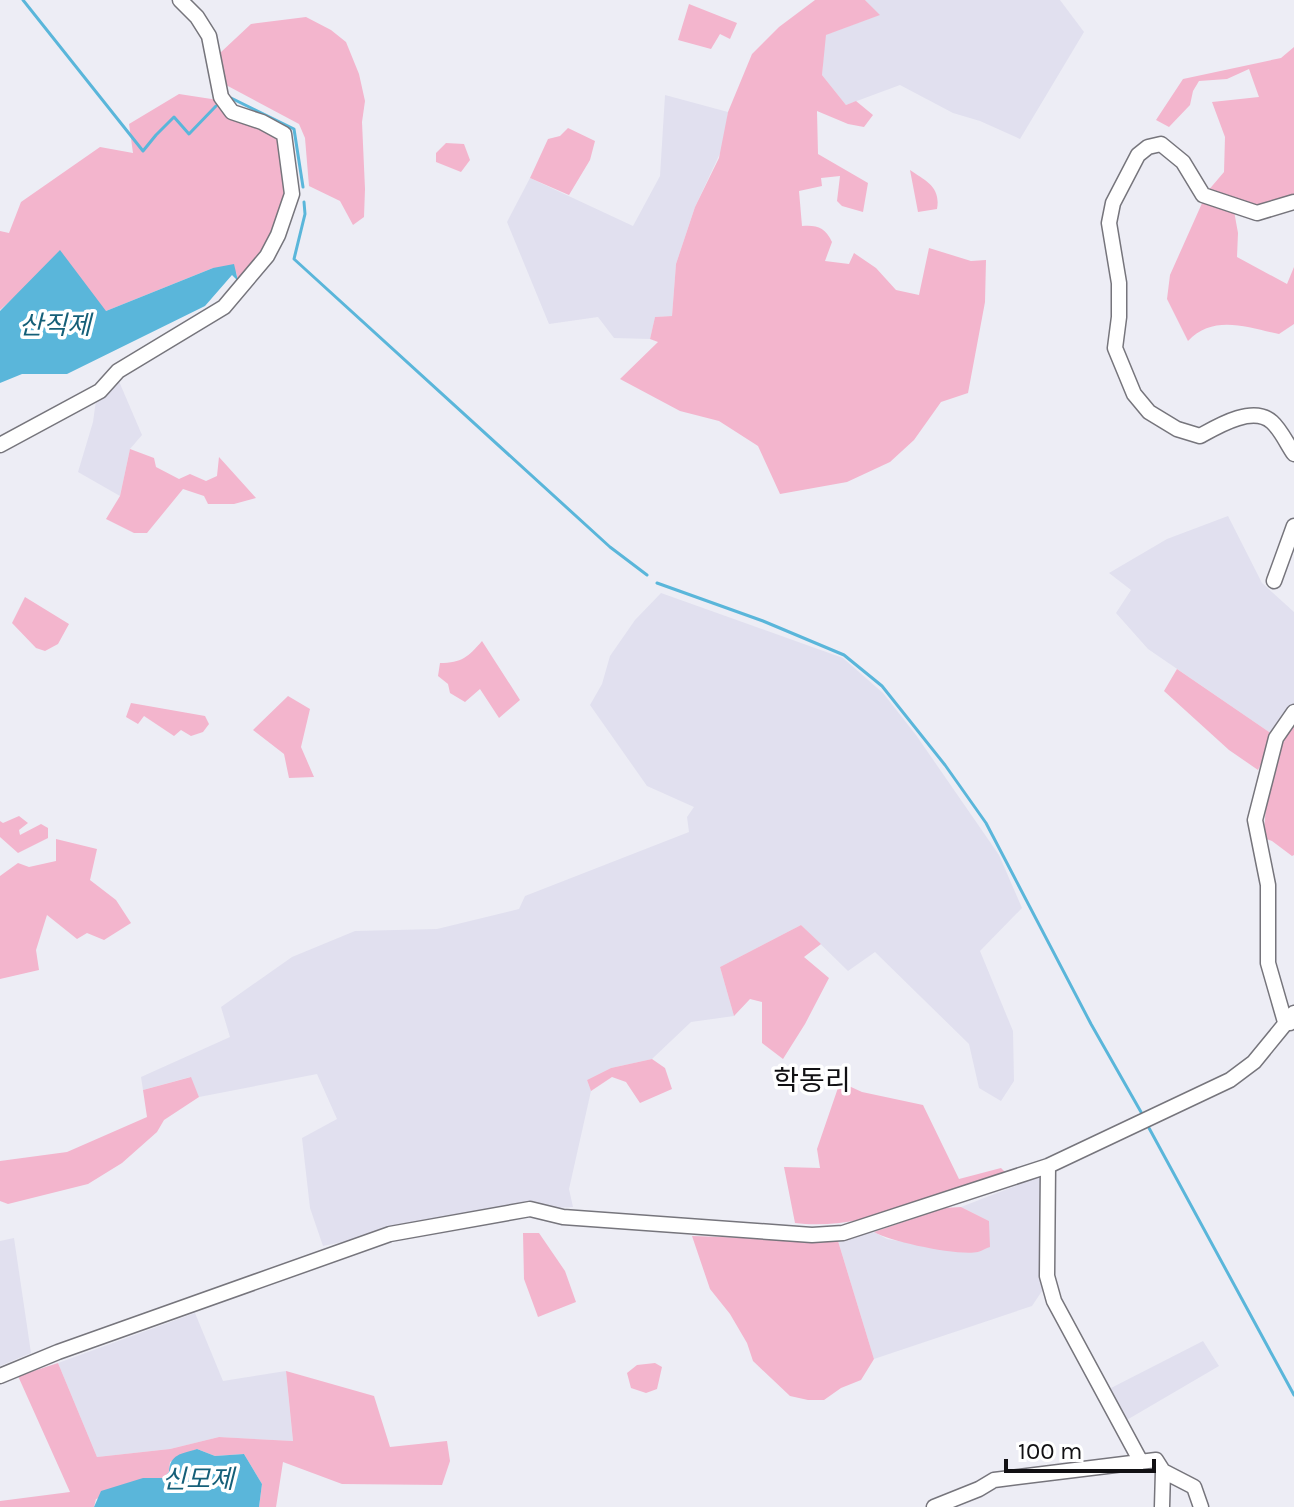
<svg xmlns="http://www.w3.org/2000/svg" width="1294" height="1507" font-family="Karla,'Noto Sans KR',sans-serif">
<rect width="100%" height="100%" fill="#ededf5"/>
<path fill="#e1e0ef" d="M 865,0 L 1060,0 L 1084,32 L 1020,139 L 980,121 L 953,113 L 900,85 L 846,105 L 822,75 L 825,35 L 879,15 Z
M 665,95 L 728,112 L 723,147 L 695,207 L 676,264 L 672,316 L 655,317 L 650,339 L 614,338 L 598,317 L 549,324 L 507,222 L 530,178 L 633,226 L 660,176 Z
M 118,379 L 142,435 L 130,449 L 120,496 L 78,472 L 93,422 L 96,400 Z
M 1228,516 L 1262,583 L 1294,612 L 1294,706 L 1275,736 L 1148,649 L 1116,613 L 1131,590 L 1109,573 L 1167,539 Z
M 661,593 L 843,658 L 883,693 L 916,735 L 999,855 L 1022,908 L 980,951 L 1013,1031 L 1014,1081 L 1001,1101 L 979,1088 L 969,1044 L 875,952 L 848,971 L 801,925 L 720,967 L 734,1016 L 691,1022 L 652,1059 L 611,1068 L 587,1080 L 591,1091 L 569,1189 L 573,1207 L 491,1211 L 323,1246 L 310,1208 L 302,1138 L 337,1119 L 317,1074 L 199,1097 L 190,1077 L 143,1090 L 141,1077 L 230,1037 L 221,1007 L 292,957 L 355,931 L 437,929 L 519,909 L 525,896 L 689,832 L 687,817 L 694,807 L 647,786 L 590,705 L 602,684 L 610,656 L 635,620 Z
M 1041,1176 L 1044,1288 L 1032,1306 L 874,1359 L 838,1241 L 874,1232 L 887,1239 L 951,1250 L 979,1252 L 989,1221 L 961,1207 Z
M 14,1238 L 31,1353 L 0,1366 L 0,1241 Z
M 195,1313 L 223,1381 L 286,1371 L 293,1441 L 219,1437 L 170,1449 L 97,1457 L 58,1363 Z
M 1203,1341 L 1219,1366 L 1125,1421 L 1111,1388 Z"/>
<path fill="#f3b5cd" d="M 815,0 L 865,0 L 880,15 L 826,35 L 822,75 L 846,105 L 856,101 L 873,115 L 864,127 L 848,124 L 817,111 L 818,154 L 868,183 L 863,212 L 842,206 L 837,201 L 840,176 L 821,178 L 822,186 L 799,191 L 802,226 C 817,225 825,227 832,242 L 825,261 L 849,264 L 854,253 L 876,268 L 896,290 L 919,295 L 929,248 L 971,261 L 986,260 L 985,302 L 968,393 L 941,402 L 914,440 L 890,462 L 847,482 L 780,494 L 758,446 L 719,421 L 680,411 L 620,379 L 658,342 L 650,339 L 655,317 L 672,316 L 676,264 L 695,207 L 719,158 L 728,112 L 752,54 L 779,27 Z
M 689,4 L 737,23 L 730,39 L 720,34 L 711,49 L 678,40 Z
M 306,17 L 331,30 L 346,42 L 359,74 L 365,101 L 362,122 L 365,189 L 364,217 L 353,225 L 340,201 L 309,186 L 305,138 L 299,124 L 226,85 L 220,53 L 251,24 Z
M 1294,47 L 1294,200 L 1254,206 L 1207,192 L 1224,172 L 1225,137 L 1212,102 L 1259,97 L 1249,69 L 1227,79 L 1199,81 L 1193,91 L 1190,105 L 1169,127 L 1156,120 L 1183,79 L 1281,58 Z
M 179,94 L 218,100 L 278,137 L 286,189 L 264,252 L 238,281 L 236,272 L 213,268 L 106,311 L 18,294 L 0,310 L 0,231 L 9,233 L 21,202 L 100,147 L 133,153 L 129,124 Z
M 568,128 L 595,141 L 590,160 L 569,195 L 530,178 L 548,139 L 560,136 Z
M 446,143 L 464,144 L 470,160 L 461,172 L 436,162 L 436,153 Z
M 910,170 C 926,181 941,187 937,209 L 918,212 Z
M 1203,201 L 1234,211 L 1238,233 L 1237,257 L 1287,284 L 1294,267 L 1294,324 L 1279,334 C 1247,327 1213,314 1188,341 L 1167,299 L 1170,275 Z
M 130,449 L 154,458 L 156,467 L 179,479 L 190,474 L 206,481 L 217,476 L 219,457 L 256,498 L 234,504 L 208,504 L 204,496 L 183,489 L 147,533 L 134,533 L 106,519 L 120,496 Z
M 25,597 L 69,624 L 58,644 L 45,651 L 36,648 L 12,623 Z
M 482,641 L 520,700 L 499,718 L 480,689 L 465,702 L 450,693 L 448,684 L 438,676 L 440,663 C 462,663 468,657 482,641 Z
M 1177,669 L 1275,736 L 1258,770 L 1229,750 L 1164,691 Z
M 288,696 L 310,709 L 301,747 L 314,777 L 289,778 L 284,754 L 253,730 Z
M 131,703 L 205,716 L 209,724 L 203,732 L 191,736 L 181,730 L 174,736 L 144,716 L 138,724 L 126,717 Z
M 1294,724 L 1294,855 L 1292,856 L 1272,841 L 1264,838 C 1265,800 1271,755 1294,724 Z
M 19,816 L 28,823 L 19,830 L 20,835 L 41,824 L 48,828 L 48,838 L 18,853 L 0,837 L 0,821 L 3,823 Z
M 56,839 L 97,849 L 90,880 L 116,900 L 131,923 L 104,940 L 87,933 L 77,939 L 47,915 L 36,950 L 39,970 L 0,979 L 0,876 L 18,863 L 29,867 L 56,861 Z
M 801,925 L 821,944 L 804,957 L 829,978 L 805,1024 L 783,1059 L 762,1043 L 762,1002 L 750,999 L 734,1016 L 720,967 Z
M 652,1059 L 665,1068 L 672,1089 L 640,1103 L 626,1082 L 612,1077 L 591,1091 L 587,1080 L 611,1068 Z
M 191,1077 L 199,1097 L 164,1120 L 157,1132 L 122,1163 L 88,1184 L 8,1204 L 0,1201 L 0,1161 L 67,1152 L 147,1117 L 143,1090 Z
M 840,1082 L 862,1092 L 923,1105 L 959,1179 L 1001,1168 L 1006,1173 C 943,1194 861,1232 795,1223 L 784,1167 L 820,1168 L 817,1149 Z
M 961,1207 L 989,1221 L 990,1247 C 989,1247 979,1252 978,1252 C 957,1256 892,1242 874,1232 L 944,1208 Z
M 523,1233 L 539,1233 L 565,1271 L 576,1302 L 538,1317 L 524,1279 Z
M 692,1236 L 838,1241 L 874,1359 L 861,1380 L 841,1388 L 824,1400 L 808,1400 L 790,1396 L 753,1361 L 747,1343 L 730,1314 L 710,1289 Z
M 58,1363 L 97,1457 L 170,1449 L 219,1437 L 293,1441 L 286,1371 L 374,1396 L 390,1447 L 447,1441 L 450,1461 L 442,1485 L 342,1484 L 283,1462 L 276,1507 L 259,1507 L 262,1484 L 244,1454 L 215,1456 L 197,1449 L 170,1462 L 169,1472 L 163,1478 L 96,1499 L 94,1507 L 0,1507 L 0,1501 L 70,1492 L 18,1376 Z
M 655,1363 L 662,1367 L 657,1389 L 646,1393 L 631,1388 L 627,1373 L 637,1365 Z"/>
<path fill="#5ab6da" d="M 60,250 L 106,311 L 213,268 L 234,264 L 238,281 L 232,275 L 205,306 L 67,374 L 22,374 L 0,383 L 0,311 Z
M 197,1449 L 215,1456 L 244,1454 L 262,1484 L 259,1507 L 94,1507 L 101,1491 L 143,1478 L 163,1478 L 169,1472 C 170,1454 181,1454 197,1449 Z"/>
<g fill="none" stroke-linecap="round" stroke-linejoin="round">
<path stroke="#5ab6da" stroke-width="3" d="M 23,0 L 143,151 L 156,135 L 174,117 L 189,134 L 216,106
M 231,98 L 294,129 L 303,187
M 304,202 L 305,214 L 294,259 L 610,547 L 647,575
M 657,583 L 763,621 L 844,655 L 882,686 L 945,765 L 986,823 L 1091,1024 L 1141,1112
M 1149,1128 L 1294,1395"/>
<defs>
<path id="minor" d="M 1294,202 L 1257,213 L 1203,195 L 1183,162 L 1161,144 L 1148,147 L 1138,155 L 1113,203 L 1109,223 L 1119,283 L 1119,317 L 1115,348 L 1134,394 L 1149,412 L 1177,429 L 1200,436 C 1218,426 1253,405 1272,422 C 1281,430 1287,444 1294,454
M 0,445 L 100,391 L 118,371 L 224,307 L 267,256 L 278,235 L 292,194 L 284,134 L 262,122 L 232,112 L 221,97 L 209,36 L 197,17 L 180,0
M 1274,581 L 1294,526
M 1290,1023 L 1285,1022 L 1268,963 L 1268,885 L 1255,820 L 1276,738 L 1294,712
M 1048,1166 L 1047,1276 L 1054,1301 L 1141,1462
M 0,1376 L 58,1352 L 390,1234 L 530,1209 L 563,1217 L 812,1235 L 843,1233 L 1048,1166 L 1230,1080 L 1254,1062 L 1294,1013
M 1163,1471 L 1194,1487 L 1201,1507
M 934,1507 L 979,1489 L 994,1480 L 1156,1460 L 1163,1471 L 1162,1507"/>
</defs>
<use href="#minor" stroke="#76757c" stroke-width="17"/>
<use href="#minor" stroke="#fff" stroke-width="14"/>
</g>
<g text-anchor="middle" stroke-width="7" stroke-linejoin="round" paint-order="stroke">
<g font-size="26" font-style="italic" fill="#155f78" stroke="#fff">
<text x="55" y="334">산직제</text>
<text x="198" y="1488">신모제</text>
</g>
<g font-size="28" fill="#111013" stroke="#fff">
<text x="812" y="1090">학동리</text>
</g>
</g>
<path d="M1006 1459v12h148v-12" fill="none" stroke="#111013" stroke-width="4"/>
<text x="1018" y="1459" font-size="24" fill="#111013" stroke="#ffffff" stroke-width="6" paint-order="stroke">100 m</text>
</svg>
